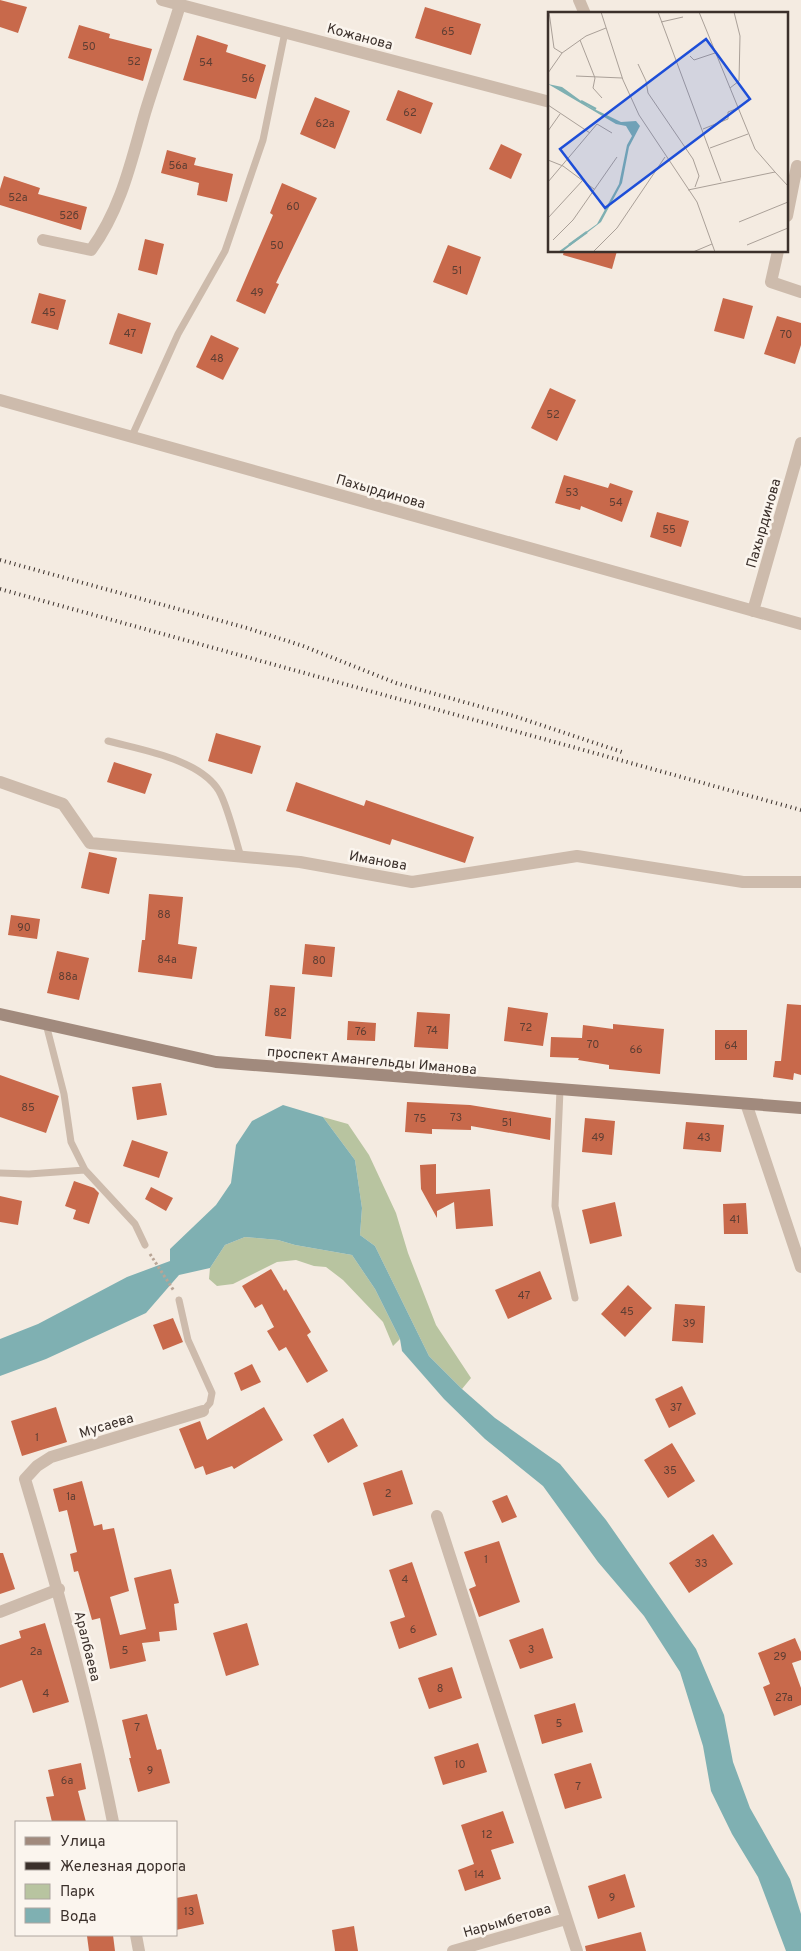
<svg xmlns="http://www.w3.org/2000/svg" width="801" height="1951" font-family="Overpass,sans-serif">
<rect width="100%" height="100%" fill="#f4ebe1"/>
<path fill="#b8c4a0" d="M 323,1117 L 348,1124 L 369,1155 L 396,1213 L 408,1253 L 436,1325 L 471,1378 L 462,1389 L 429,1356 L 375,1246 L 360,1235 L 362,1208 L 355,1160 Z
M 245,1237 L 278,1240 L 295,1245 L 352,1255 L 375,1289 L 400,1339 L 393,1346 L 383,1322 L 343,1280 L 326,1267 L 314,1266 L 296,1260 L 277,1262 L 233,1284 L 217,1286 L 209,1279 L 210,1268 L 225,1245 Z"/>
<path fill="#7fb0b2" d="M 283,1105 L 323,1117 L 355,1160 L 362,1208 L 360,1235 L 375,1246 L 429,1356 L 462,1389 L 495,1418 L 560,1464 L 606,1520 L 696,1649 L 724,1715 L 733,1762 L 750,1808 L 790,1879 L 801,1914 L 801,1951 L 786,1951 L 758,1877 L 732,1834 L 711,1791 L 703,1746 L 680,1672 L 644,1616 L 598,1562 L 543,1486 L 485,1439 L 444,1399 L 402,1351 L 400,1339 L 375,1289 L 352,1255 L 295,1245 L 278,1240 L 245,1237 L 225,1245 L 210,1268 L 179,1275 L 146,1313 L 46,1359 L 0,1376 L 0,1339 L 38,1324 L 127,1277 L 170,1261 L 170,1249 L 216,1205 L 231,1183 L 236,1145 L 252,1121 Z"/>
<path fill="#c8694b" d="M 0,0 L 27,7 L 18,33 L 0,27 Z
M 425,7 L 481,24 L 471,55 L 415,38 Z
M 79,25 L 110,34 L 109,38 L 152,49 L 143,81 L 68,58 Z
M 197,35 L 228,45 L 226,52 L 266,65 L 256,99 L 183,80 Z
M 398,90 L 433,103 L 421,134 L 386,120 Z
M 315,97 L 350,111 L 335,149 L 300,134 Z
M 501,144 L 522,154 L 511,179 L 489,169 Z
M 167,150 L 196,158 L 194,165 L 233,174 L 227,202 L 197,195 L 199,183 L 161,173 Z
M 4,176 L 40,188 L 38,194 L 87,207 L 81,230 L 0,205 L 0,189 Z
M 282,183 L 317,198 L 276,283 L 279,284 L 265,314 L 236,301 L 273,215 L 270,213 Z
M 145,239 L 164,244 L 157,275 L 138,270 Z
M 448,245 L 481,257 L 467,295 L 433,282 Z
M 564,251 L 617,251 L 612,269 L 563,255 Z
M 39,293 L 66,300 L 58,330 L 31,323 Z
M 723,298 L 753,306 L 744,339 L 714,331 Z
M 118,313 L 151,323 L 142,354 L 109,344 Z
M 777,316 L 801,323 L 801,345 L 795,364 L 764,354 Z
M 211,335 L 239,348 L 223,380 L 196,367 Z
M 550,388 L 576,400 L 557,441 L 531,428 Z
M 564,475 L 608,488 L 610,483 L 633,491 L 622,522 L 581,506 L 580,510 L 555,503 Z
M 657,512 L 689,521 L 681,547 L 650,537 Z
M 216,733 L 261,746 L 252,774 L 208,761 Z
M 114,762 L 152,774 L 145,794 L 107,782 Z
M 296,782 L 364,806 L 366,800 L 474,837 L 465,863 L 392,839 L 390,845 L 286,811 Z
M 89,852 L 117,858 L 109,894 L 81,888 Z
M 149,894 L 183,897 L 178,944 L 197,947 L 192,979 L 138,972 L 142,940 L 145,940 Z
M 11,915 L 40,919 L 37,939 L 8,935 Z
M 305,944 L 335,947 L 332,977 L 302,974 Z
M 57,951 L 89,958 L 79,1000 L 47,993 Z
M 270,985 L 295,987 L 291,1039 L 265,1036 Z
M 787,1004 L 801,1005 L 801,1075 L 794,1073 L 793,1080 L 773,1077 L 775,1061 L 781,1061 Z
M 508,1007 L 548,1013 L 543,1046 L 504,1041 Z
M 417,1012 L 450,1014 L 448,1049 L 414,1047 Z
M 348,1021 L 376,1023 L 375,1041 L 347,1040 Z
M 613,1024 L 664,1029 L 660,1074 L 609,1069 L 609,1065 L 578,1060 L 579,1058 L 550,1057 L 551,1037 L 582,1038 L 583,1025 L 613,1029 Z
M 715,1030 L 747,1030 L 747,1060 L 715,1060 Z
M 0,1075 L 59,1096 L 46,1133 L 0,1117 Z
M 161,1083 L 167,1115 L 137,1120 L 132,1087 Z
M 407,1102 L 470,1105 L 551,1118 L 550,1140 L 471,1126 L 471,1130 L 432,1129 L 432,1134 L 405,1132 Z
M 585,1118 L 615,1121 L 612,1155 L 582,1152 Z
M 686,1122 L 724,1125 L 721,1152 L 683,1149 Z
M 132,1140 L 168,1152 L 159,1178 L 123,1166 Z
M 436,1164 L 436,1194 L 490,1189 L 493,1226 L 456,1229 L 454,1202 L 437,1211 L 437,1218 L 421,1189 L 420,1165 Z
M 74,1181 L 94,1188 L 99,1193 L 89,1224 L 73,1219 L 76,1210 L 65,1206 Z
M 151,1187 L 173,1198 L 166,1211 L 145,1199 Z
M 0,1196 L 22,1201 L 18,1225 L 0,1222 Z
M 615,1202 L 622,1236 L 590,1244 L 582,1210 Z
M 746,1203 L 748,1234 L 724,1234 L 723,1204 Z
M 271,1269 L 284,1291 L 286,1289 L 311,1332 L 307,1335 L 328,1371 L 307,1383 L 286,1347 L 279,1351 L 267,1331 L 274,1327 L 262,1304 L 255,1308 L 242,1286 Z
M 540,1271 L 552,1299 L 508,1319 L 495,1290 Z
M 628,1285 L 652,1308 L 625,1337 L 601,1314 Z
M 675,1304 L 705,1306 L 703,1343 L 672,1341 Z
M 173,1318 L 183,1342 L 163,1350 L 153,1325 Z
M 252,1364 L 261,1382 L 241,1391 L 234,1373 Z
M 682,1386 L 696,1414 L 669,1428 L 655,1399 Z
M 56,1407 L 67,1442 L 22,1456 L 11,1421 Z
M 264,1407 L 283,1440 L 234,1469 L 232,1466 L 206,1475 L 203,1466 L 195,1469 L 179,1429 L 200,1421 L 207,1440 Z
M 343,1418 L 358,1446 L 328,1463 L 313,1435 Z
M 672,1443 L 695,1481 L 668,1498 L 644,1460 Z
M 402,1470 L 413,1504 L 373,1516 L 363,1483 Z
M 82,1481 L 94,1526 L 102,1524 L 103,1530 L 114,1528 L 129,1591 L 110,1597 L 120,1635 L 146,1629 L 134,1578 L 171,1569 L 179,1603 L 174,1604 L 177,1630 L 159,1632 L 160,1641 L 142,1643 L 146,1661 L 110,1669 L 100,1618 L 92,1620 L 78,1571 L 74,1572 L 70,1554 L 77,1552 L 67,1510 L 59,1512 L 53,1489 Z
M 507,1495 L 517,1517 L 502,1523 L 492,1501 Z
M 713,1534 L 733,1564 L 689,1593 L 669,1563 Z
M 499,1541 L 520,1602 L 479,1617 L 469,1589 L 476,1586 L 464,1552 Z
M 0,1553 L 3,1553 L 15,1589 L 0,1594 Z
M 412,1562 L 437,1635 L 399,1649 L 390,1622 L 405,1617 L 389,1570 Z
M 45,1623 L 69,1702 L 33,1713 L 22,1680 L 0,1688 L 0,1645 L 21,1638 L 19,1631 Z
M 247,1623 L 259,1665 L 226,1676 L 213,1633 Z
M 543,1628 L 553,1658 L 520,1669 L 509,1640 Z
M 795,1638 L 801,1652 L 801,1660 L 792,1663 L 801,1688 L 801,1705 L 774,1716 L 763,1687 L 770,1684 L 758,1653 Z
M 452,1667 L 462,1698 L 429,1709 L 418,1678 Z
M 575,1703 L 583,1732 L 542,1744 L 534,1715 Z
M 147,1714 L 157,1750 L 161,1749 L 170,1783 L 138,1792 L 129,1758 L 131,1758 L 122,1720 Z
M 478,1743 L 487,1772 L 443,1785 L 434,1757 Z
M 81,1763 L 86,1789 L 78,1791 L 86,1822 L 52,1822 L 46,1797 L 54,1796 L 48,1770 Z
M 591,1763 L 602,1798 L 565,1809 L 554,1774 Z
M 503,1811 L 514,1843 L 491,1850 L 501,1879 L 465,1891 L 458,1870 L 474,1864 L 461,1825 Z
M 625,1874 L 635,1907 L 598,1919 L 588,1886 Z
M 197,1894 L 204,1924 L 176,1930 L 176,1898 Z
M 354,1926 L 358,1951 L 335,1951 L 332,1930 Z
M 641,1932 L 646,1951 L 586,1951 L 585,1946 Z
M 113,1935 L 115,1951 L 89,1951 L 87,1936 Z"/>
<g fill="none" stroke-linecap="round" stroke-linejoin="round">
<path stroke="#b9a596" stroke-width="3" stroke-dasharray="2.5 2.5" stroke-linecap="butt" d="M 150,1254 L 174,1291"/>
<path stroke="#cdbbac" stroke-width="7" d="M 132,436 L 178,334 L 225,251 L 263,140 L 285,32
M 108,741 C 141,750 200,759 219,791 C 228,807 235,838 241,857
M 46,1024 L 64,1094 L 71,1142 L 85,1170 L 135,1224 L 145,1245
M 560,1090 L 555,1206 L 575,1298
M 0,1173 L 29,1174 L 85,1170
M 179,1300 L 188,1340 L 212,1393 L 210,1403 L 203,1411"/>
<path stroke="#cdbbac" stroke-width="12" d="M 162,0 L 550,102
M 579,0 L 585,14
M 787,216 L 797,166
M 43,240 L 91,250 C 121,209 131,162 145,113 C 156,77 169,41 180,5
M 778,251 L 771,282 L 801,292
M 0,400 L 801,624
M 753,611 L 801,443
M 0,782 L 63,804 L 90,843 L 300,862 L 412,882 L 577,856 L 743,882 L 801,882
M 747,1106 L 801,1267
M 437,1516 L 577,1951
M 0,1612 L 59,1589
M 113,1822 C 90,1706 59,1592 25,1479 L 37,1466 L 51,1457 L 203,1411
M 136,1935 L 139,1951
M 453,1951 L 566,1919"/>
<path stroke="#a18a7d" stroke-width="12" d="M 0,1014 L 216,1062 L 801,1108"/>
<path stroke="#3b302b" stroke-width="4" stroke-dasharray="1 4" stroke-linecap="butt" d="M 0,560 L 247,628 L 303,646 L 396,683 L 514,716 L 625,753
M 0,589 L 801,810"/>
</g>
<g text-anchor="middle" stroke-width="5" stroke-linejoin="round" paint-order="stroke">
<g font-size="11" fill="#5e3e33">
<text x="448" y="35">65</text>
<text x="89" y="50">50</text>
<text x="134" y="65">52</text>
<text x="206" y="66">54</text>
<text x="248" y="82">56</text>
<text x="410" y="116">62</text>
<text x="325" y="127">62а</text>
<text x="178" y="169">56а</text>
<text x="18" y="201">52а</text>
<text x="293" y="210">60</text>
<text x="69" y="219">52б</text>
<text x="277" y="249">50</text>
<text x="457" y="274">51</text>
<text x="257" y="296">49</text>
<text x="49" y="316">45</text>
<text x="130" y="337">47</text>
<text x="786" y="338">70</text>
<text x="217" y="362">48</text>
<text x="553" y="418">52</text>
<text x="572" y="496">53</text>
<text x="616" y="506">54</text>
<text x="669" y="533">55</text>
<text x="164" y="918">88</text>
<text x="24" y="931">90</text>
<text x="167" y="963">84а</text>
<text x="319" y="964">80</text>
<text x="68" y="980">88а</text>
<text x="280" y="1016">82</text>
<text x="526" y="1031">72</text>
<text x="432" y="1034">74</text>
<text x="361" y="1035">76</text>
<text x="593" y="1048">70</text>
<text x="731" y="1049">64</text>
<text x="636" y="1053">66</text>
<text x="28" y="1111">85</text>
<text x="456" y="1121">73</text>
<text x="420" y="1122">75</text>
<text x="507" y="1126">51</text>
<text x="598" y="1141">49</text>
<text x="704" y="1141">43</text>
<text x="735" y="1223">41</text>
<text x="524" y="1299">47</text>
<text x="627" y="1315">45</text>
<text x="689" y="1327">39</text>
<text x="676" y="1411">37</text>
<text x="37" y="1441">1</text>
<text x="670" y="1474">35</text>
<text x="388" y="1497">2</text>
<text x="71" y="1500">1а</text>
<text x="486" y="1563">1</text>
<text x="701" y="1567">33</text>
<text x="405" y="1583">4</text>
<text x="413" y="1633">6</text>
<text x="531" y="1653">3</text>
<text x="125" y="1654">5</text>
<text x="36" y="1655">2а</text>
<text x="780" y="1660">29</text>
<text x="440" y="1692">8</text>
<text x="46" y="1697">4</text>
<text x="784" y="1701">27а</text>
<text x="559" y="1727">5</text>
<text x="137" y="1731">7</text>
<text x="460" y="1768">10</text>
<text x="150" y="1774">9</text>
<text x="67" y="1784">6а</text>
<text x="578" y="1790">7</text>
<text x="487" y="1838">12</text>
<text x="479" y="1878">14</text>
<text x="612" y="1901">9</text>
<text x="189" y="1915">13</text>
</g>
<g font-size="14" fill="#3b302b" stroke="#fbf5ee">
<text transform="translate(360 36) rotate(15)" y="5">Кожанова</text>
<text transform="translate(381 491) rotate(16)" y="5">Пахырдинова</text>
<text transform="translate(763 523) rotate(-74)" y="5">Пахырдинова</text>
<text transform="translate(378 860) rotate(10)" y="5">Иманова</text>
<text transform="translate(372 1060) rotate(5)" y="5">проспект Амангельды Иманова</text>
<text transform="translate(106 1425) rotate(-17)" y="5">Мусаева</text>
<text transform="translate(88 1646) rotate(76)" y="5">Аралбаева</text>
<text transform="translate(507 1920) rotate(-16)" y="5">Нарымбетова</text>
</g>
</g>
<g transform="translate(548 12)">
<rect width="240" height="240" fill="#f4ebe1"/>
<path d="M 0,72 L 14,75 L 40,94 L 73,110 L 88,109 L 92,114 L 81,135 L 74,171 L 53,210 L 14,240 L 10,240 L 49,212 L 71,172 L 79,133 L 84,124 L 78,114 L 68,112 Z" fill="#7fb0b2"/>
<path fill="none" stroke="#7fb0b2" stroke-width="2.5" d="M 33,89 L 48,97M 21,233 L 39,220"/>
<path fill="none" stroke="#aaa098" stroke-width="1" d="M 1,0 L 6,36 L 14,41M 53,0 L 75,68 L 91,103 L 149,190 L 167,240M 110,0 L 173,169M 151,0 L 207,137 L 227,160M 113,10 L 135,5M 32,28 L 47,66 L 45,76 L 54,86M 142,44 L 146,48 L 167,41M 90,52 L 98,69 L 100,81 L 145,147 L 151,164 L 147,175M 0,61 L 14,41 L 38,24 L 58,16M 28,64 L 74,66M 182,76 L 191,69 L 192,24 L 186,0M 0,93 L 42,121M 155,117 L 180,107 L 180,100 L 190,96M 0,119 L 12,102M 162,136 L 200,122M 0,148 L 15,154 L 46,177M 0,170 L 49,112 L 64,121M 140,178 L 227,160 L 240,174M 0,206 L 35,168M 191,210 L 240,190M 5,228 L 25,208 L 69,145M 199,233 L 240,216M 45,240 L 69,216 L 117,145M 145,240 L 164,232"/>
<path fill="#1d4ed8" fill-opacity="0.15" stroke="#1d4ed8" stroke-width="2.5" d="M 158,27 L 202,87 L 57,196 L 12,137 Z"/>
<rect width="240" height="240" fill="none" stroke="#3b302b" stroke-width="2.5"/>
</g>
<rect x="15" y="1821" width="162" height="115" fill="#fbf5ee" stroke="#aea6a0"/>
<rect x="25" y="1837" width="25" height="8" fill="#a18a7d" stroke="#aea6a0"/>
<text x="60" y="1846" font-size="15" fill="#3b302b">Улица</text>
<rect x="25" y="1862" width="25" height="8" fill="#3b302b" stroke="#aea6a0"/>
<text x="60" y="1871" font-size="15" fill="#3b302b">Железная дорога</text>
<rect x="25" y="1884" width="25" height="15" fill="#b8c4a0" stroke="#aea6a0"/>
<text x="60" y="1896" font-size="15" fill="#3b302b">Парк</text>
<rect x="25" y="1908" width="25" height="15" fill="#7fb0b2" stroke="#aea6a0"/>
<text x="60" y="1921" font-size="15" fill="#3b302b">Вода</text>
</svg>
